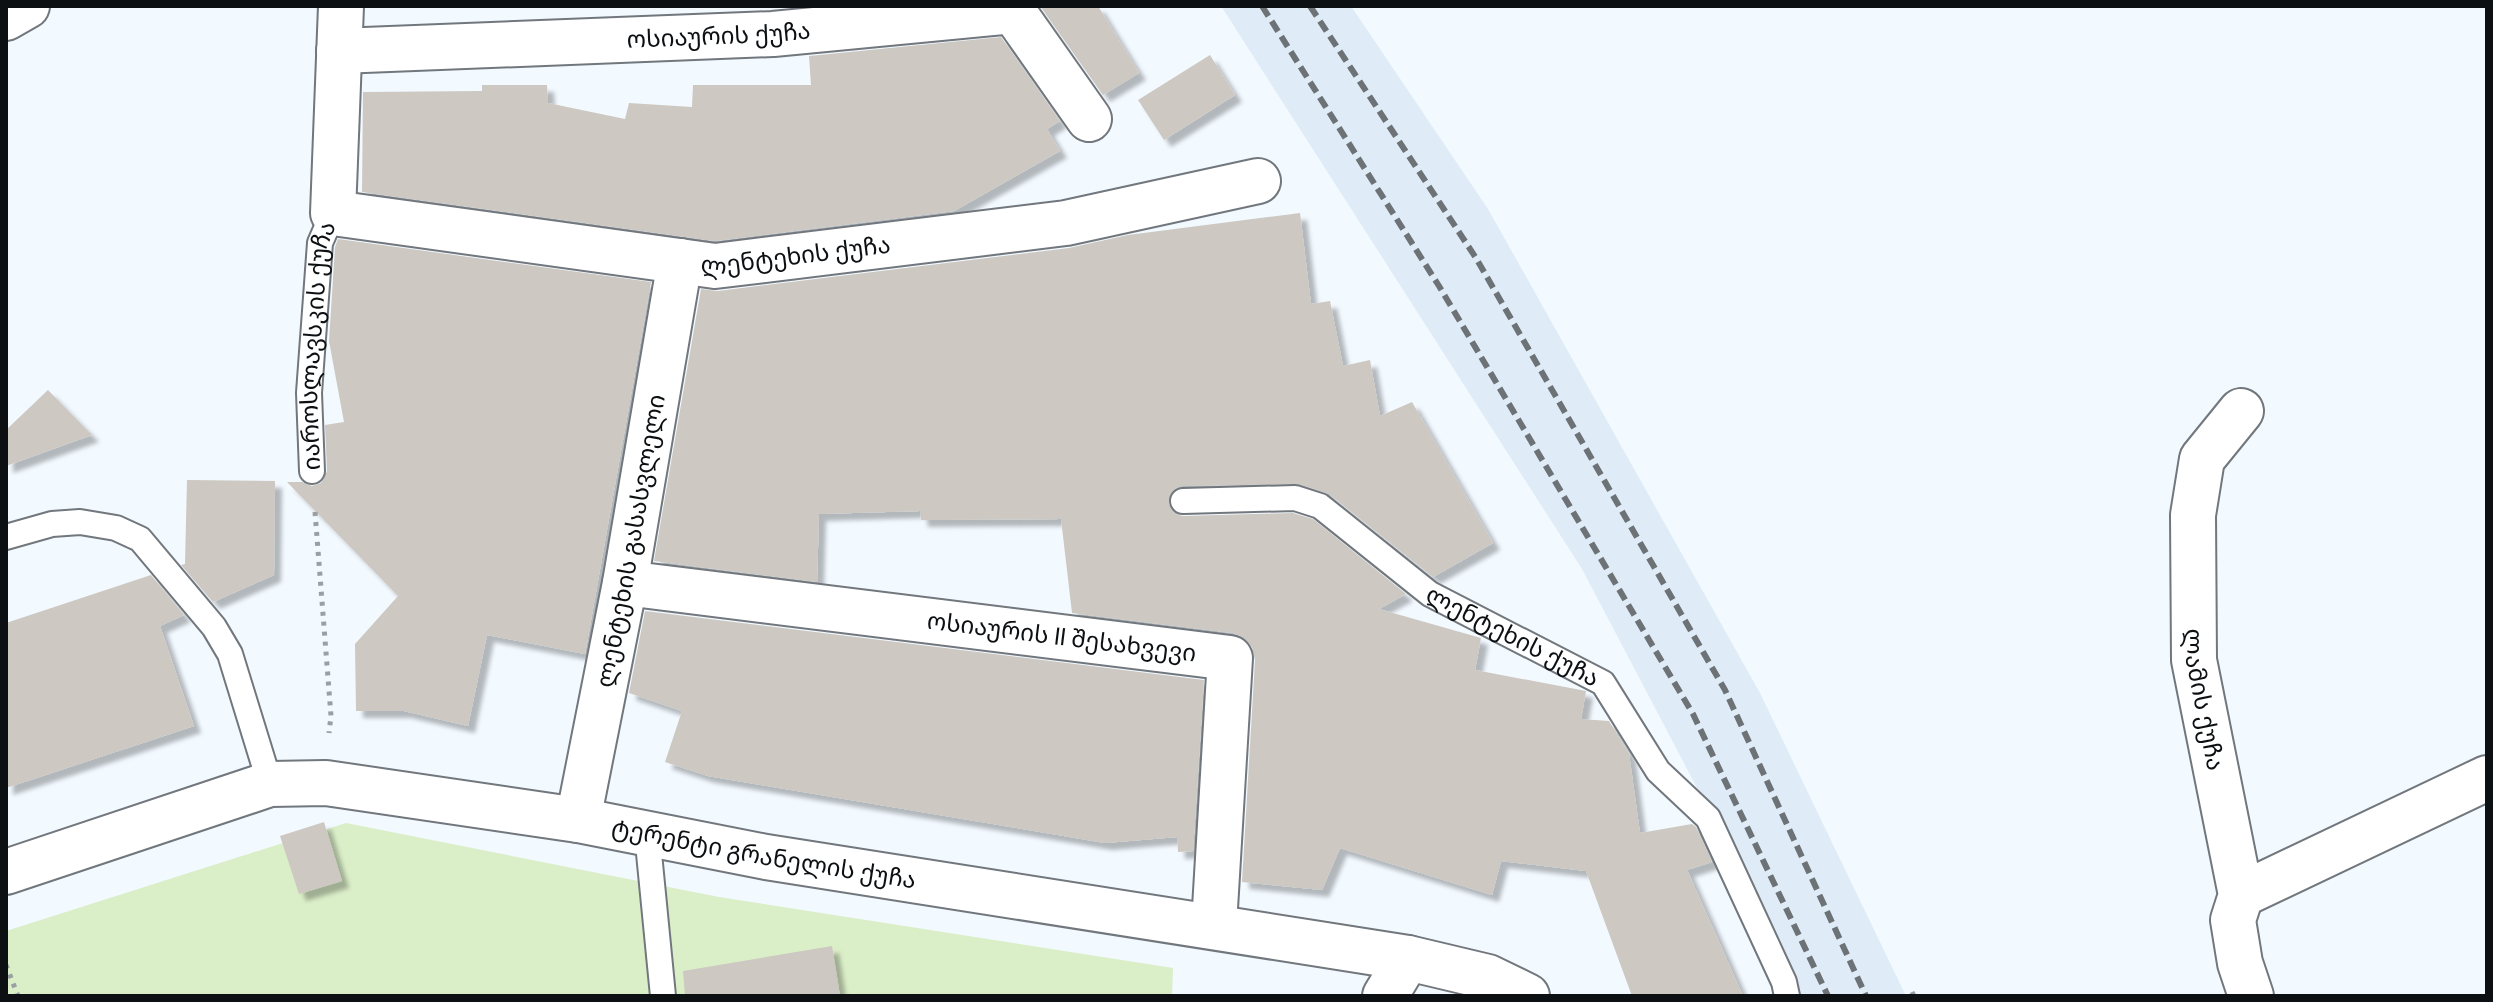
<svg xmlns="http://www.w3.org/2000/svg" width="2493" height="1002" font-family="'Roboto Condensed','Noto Sans Georgian',sans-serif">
<defs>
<filter id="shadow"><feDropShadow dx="7" dy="7" stdDeviation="2" flood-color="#0004"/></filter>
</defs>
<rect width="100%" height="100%" fill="#f2f9ff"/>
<path fill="#dfecf7" d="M 1221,6 L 1351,6 L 1488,209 L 1760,693 L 1906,996 L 1797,996 L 1759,906 L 1582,569 Z"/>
<path fill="#daeec8" d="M 346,823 L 719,897 L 1173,968 L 1172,996 L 6,996 L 6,931 Z"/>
<path fill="#cdc8c1" filter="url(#shadow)" d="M 1040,6 L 1098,6 L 1139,73 L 1103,95 Z
M 1001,37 L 1060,121 L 1047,129 L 1060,151 L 954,211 L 715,241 L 362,192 L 363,92 L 482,91 L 482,85 L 547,85 L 548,103 L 625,119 L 629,103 L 692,107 L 693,85 L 811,85 L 809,56 Z
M 1210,55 L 1235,95 L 1164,140 L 1138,100 Z
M 1300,213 L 1311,304 L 1330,301 L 1343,366 L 1370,360 L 1380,416 L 1412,402 L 1493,543 L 1433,577 L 1329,494 L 1300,484 L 1182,486 L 1175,489 L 1170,495 L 1170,508 L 1175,514 L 1183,516 L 1293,513 L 1313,519 L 1406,594 L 1379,609 L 1481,638 L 1475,670 L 1586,691 L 1581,719 L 1609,721 L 1629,754 L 1640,833 L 1692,824 L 1696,827 L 1712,862 L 1687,870 L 1743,996 L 1632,996 L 1586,871 L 1501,861 L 1492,895 L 1340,848 L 1322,890 L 1242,882 L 1255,660 L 1252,647 L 1244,637 L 1233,633 L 1072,613 L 1061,519 L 921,520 L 920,511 L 819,514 L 817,582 L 654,561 L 701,289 L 718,291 L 1069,248 L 1128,235 Z
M 338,239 L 651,282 L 585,654 L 487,635 L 468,726 L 404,711 L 356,711 L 355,644 L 398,596 L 287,482 L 302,482 L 312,486 L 321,483 L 327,471 L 325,425 L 344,422 L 329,341 L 335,247 Z
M 48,390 L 92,435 L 6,466 L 6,430 Z
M 187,480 L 275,481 L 274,575 L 213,602 L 181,565 L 185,564 Z
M 151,575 L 184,615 L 160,626 L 194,726 L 6,788 L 6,623 Z
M 645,611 L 1204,680 L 1193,851 L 1178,852 L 1177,837 L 1105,843 L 708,776 L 665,762 L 682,711 L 629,693 Z
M 324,822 L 342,881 L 299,894 L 280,836 Z
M 832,946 L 840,996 L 685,996 L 683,971 Z"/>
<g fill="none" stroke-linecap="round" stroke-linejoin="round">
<defs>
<g id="service">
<path id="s1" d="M 312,471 L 309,393 L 320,243 L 333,213"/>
<path id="s2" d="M 1183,501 L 1295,498 L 1320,506 L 1430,594 L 1603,683 L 1658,771 L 1708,818 L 1784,982 L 1787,996"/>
<path d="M 6,537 L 52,524 L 80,522 L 116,528 L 140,539 L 214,627 L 230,654 L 270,784"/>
<path d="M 647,833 L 663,996"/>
</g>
<g id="minor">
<path id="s3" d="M 341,6 L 333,213 L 715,266 L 1066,223 L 1258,181"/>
<path id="s4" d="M 339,51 L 773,34 L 1013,11 L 1089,119"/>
<path id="s5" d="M 2241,411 L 2202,459 L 2193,515 L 2194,660 L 2241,895 L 2233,920 L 2240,963 L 2251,996"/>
<path id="s6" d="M 625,583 L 1230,658 L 1214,925"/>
<path id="s7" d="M 578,820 L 625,583 L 680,261"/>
<path d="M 2241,895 L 2487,778"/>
<path d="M 1385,996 L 1408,958"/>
</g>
<g id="tertiary">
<path d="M 6,18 L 27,6"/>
<path id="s8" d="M 6,872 L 270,784 L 326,783 L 578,820 L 766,857 L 1408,958 L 1488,977 L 1527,996"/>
</g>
</defs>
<use href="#service" stroke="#71777c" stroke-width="28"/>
<use href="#minor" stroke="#71777c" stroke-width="48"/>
<use href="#tertiary" stroke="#71777c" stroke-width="48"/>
<path stroke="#9a9fa4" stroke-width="5" stroke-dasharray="4 6" stroke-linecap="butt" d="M 315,512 L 331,716 L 329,733
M 6,965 L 18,996
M 1912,992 L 1914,996"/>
<use href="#service" stroke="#fff" stroke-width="24"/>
<use href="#minor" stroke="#fff" stroke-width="44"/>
<use href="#tertiary" stroke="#fff" stroke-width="44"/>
<path stroke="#6d7276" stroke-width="6" stroke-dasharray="12 6" stroke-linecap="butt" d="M 1262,6 L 1439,286 L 1693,714 L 1828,996
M 1310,6 L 1476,258 L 1725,690 L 1866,996"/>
</g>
<g text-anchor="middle" stroke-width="7" stroke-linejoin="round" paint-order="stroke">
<g font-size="24" fill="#0d1012" stroke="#fff">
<text dy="8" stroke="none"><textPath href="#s4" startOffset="380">ოსიაურის ქუჩა</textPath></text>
<text dy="8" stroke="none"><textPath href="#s3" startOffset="674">ლენტეხის ქუჩა</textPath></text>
<text dy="8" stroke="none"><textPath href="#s1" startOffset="126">იაროსლავსკის ქუჩა</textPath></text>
<text dy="8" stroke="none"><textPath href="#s7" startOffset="284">ლენტეხის გასასვლელი</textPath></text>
<text dy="8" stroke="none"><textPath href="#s6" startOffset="440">ოსიაურის II შესახვევი</textPath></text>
<text dy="8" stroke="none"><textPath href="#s2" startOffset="372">ლენტეხის ქუჩა</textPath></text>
<text dy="8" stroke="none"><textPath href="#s5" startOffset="304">ლამის ქუჩა</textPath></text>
<text dy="8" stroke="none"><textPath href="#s8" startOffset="778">ტერენტი გრანელის ქუჩა</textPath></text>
</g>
</g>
<rect width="2493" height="1002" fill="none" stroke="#0d1012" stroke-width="16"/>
</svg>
